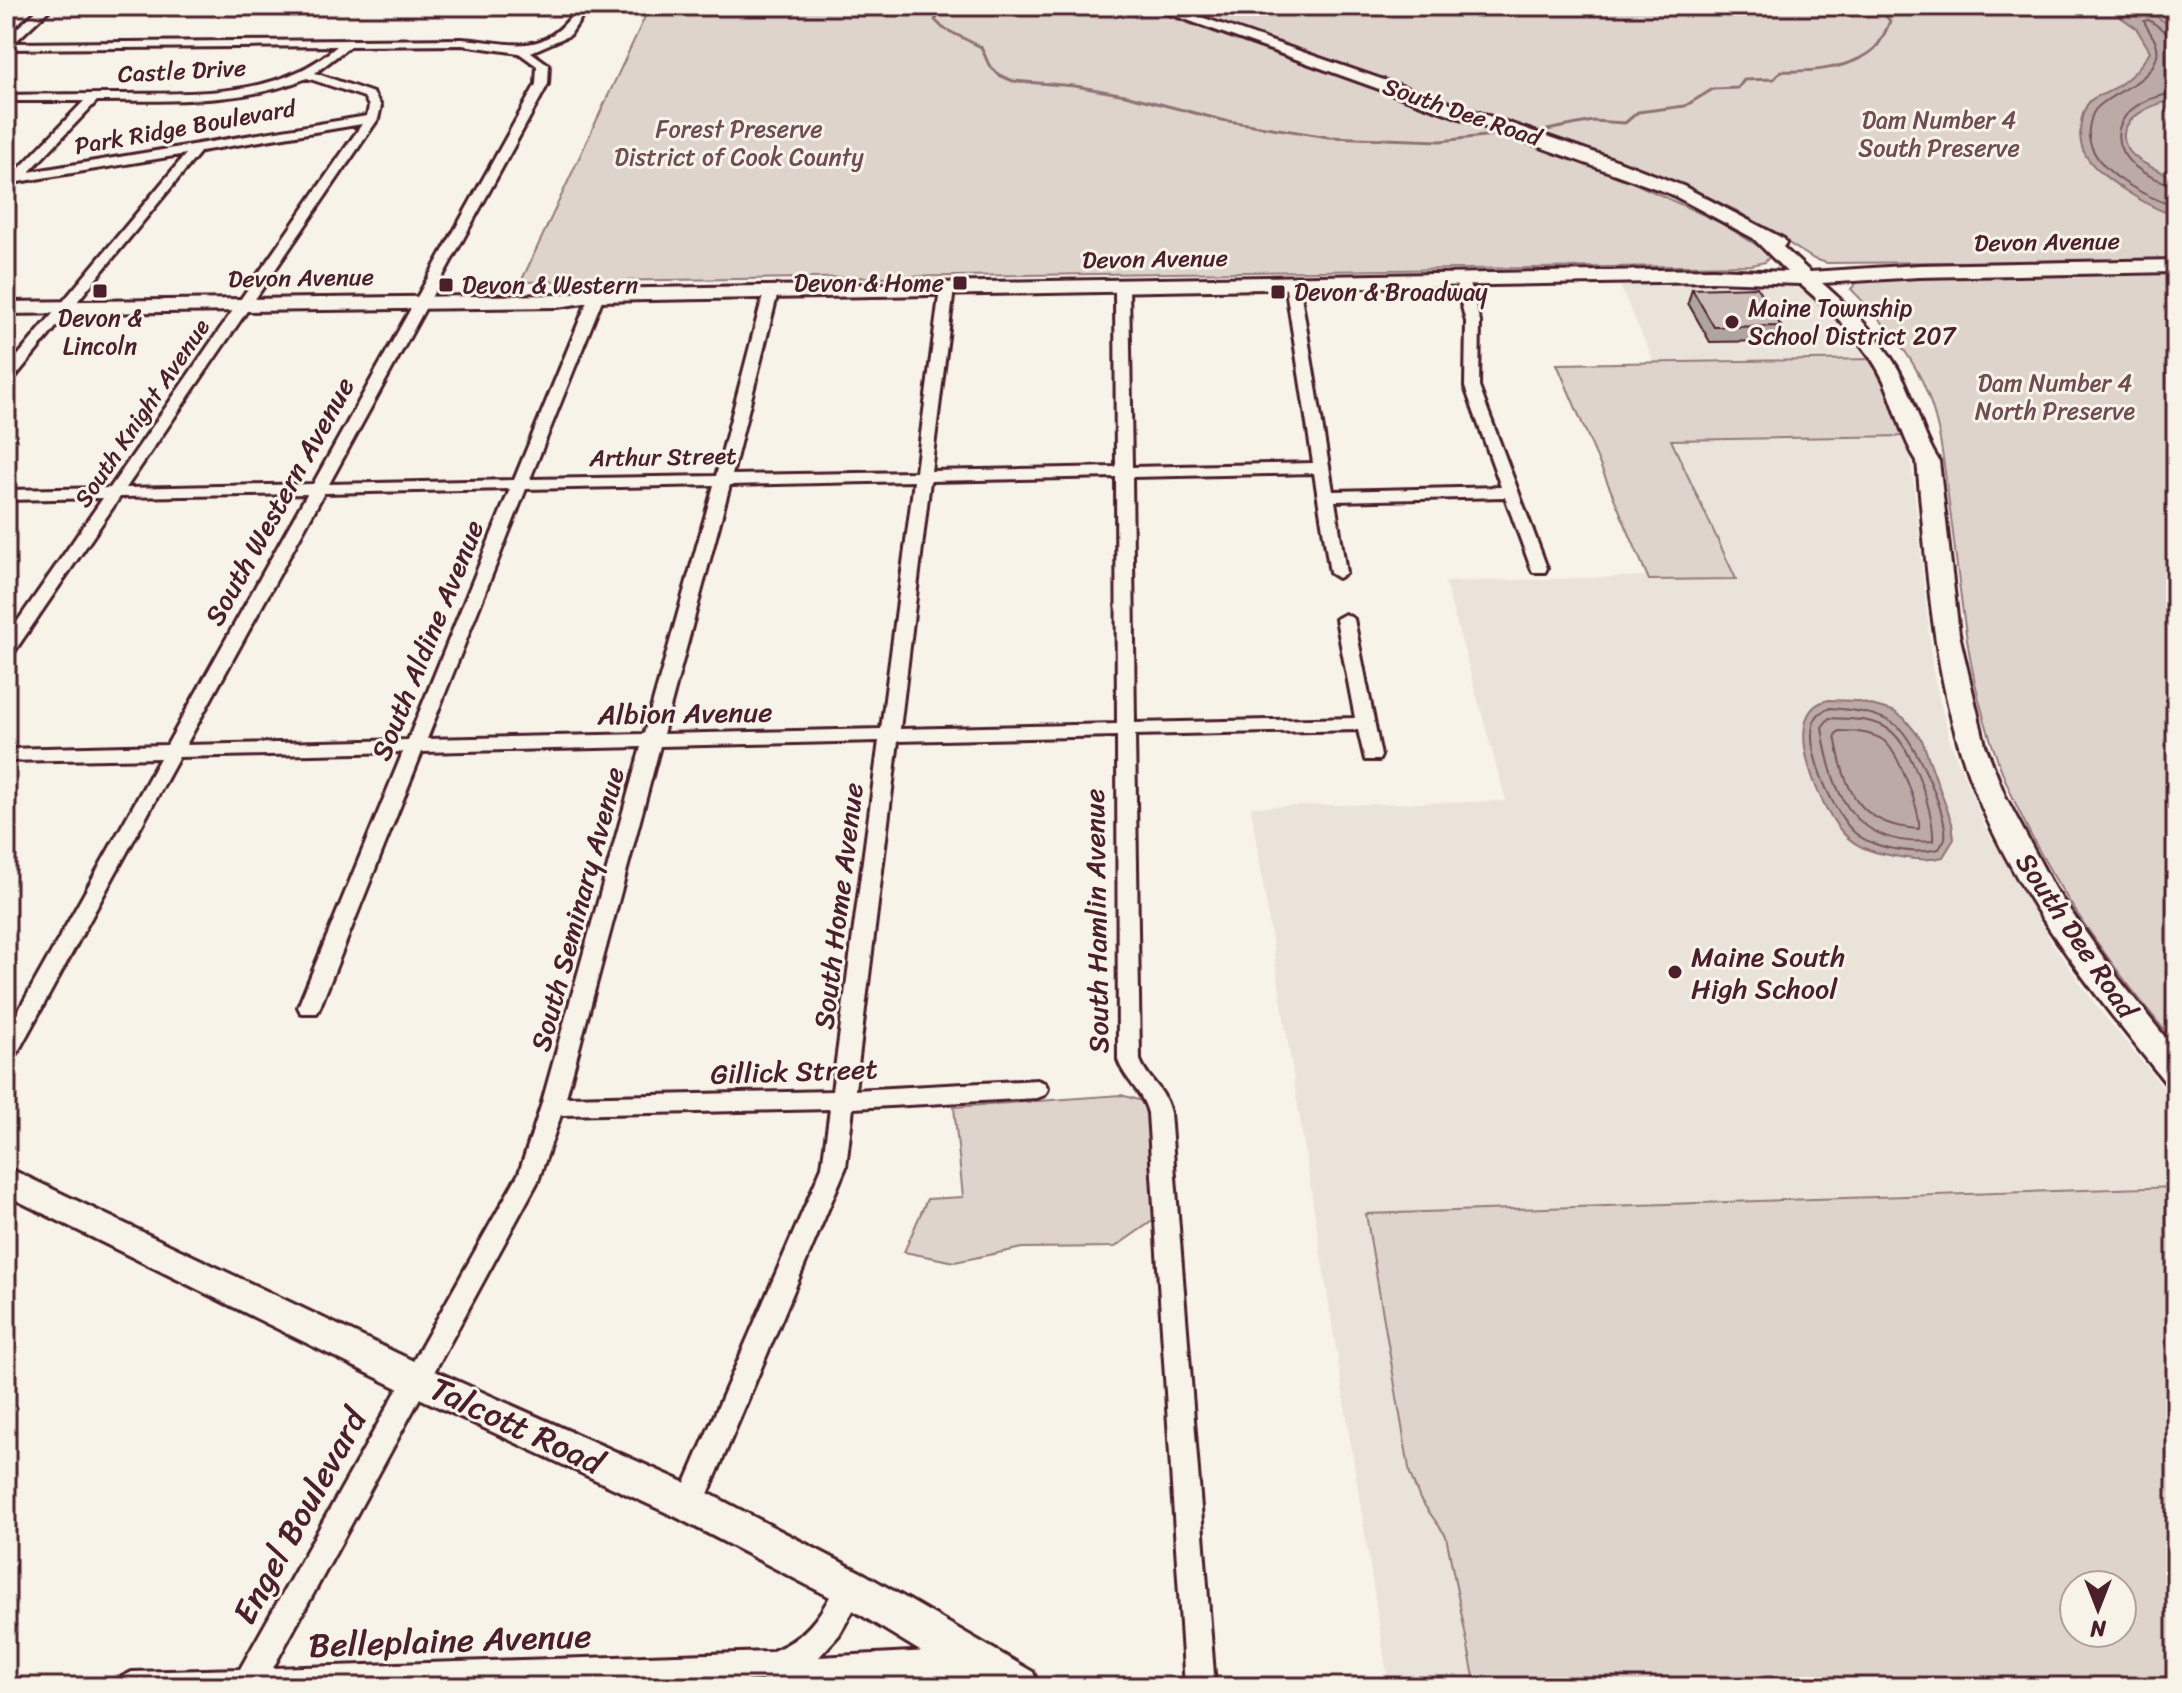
<svg xmlns="http://www.w3.org/2000/svg" width="2182" height="1693" font-family="Sriracha,sans-serif">
<rect width="100%" height="100%" fill="#f7f3e8"/>
<filter id="ink" filterUnits="userSpaceOnUse"><feTurbulence type="fractalNoise" baseFrequency=".0125" numOctaves="2"/><feDisplacementMap in="SourceGraphic" scale="16" xChannelSelector="R" yChannelSelector="G"/><feConvolveMatrix kernelMatrix="1 2 1 2 8 2 1 2 1" color-interpolation-filters="sRGB"/></filter>
<g filter="url(#ink)">
<path fill="#eae3da" fill-rule="evenodd" d="M 1795,281 L 1810,287 L 1851,329 L 1872,359 L 1909,439 L 1933,673 L 1950,741 L 1984,825 L 2052,942 L 2094,1003 L 2176,1103 L 2176,1687 L 1389,1687 L 1251,807 L 1506,801 L 1445,582 L 1648,576 L 1557,364 L 1654,362 L 1619,284 ZM 2074,1585 L 2122,1585 L 2122,1633 L 2074,1633 Z"/>
<path fill="#ded4cc" stroke="#947a7c" stroke-width="2" fill-rule="evenodd" d="M 650,6 L 1139,6 L 1608,171 L 1719,222 L 1763,249 L 1769,257 L 1765,262 L 1752,265 L 521,282 Z
M 1170,6 L 2162,6 L 2176,13 L 2176,260 L 1827,263 L 1814,259 L 1737,211 L 1665,177 Z
M 2176,273 L 2176,1044 C 2096,949 2018,840 1984,718 C 1964,649 1959,574 1949,503 C 1943,457 1939,409 1916,369 C 1899,338 1875,314 1851,289 L 1856,283 L 1867,279 Z
M 1872,359 L 1890,387 L 1907,436 L 1671,440 L 1736,579 L 1649,580 L 1557,364 Z
M 1121,1095 L 1149,1103 L 1158,1217 L 1115,1247 L 1022,1248 L 955,1262 L 904,1252 L 927,1199 L 963,1197 L 954,1107 Z
M 2176,1187 L 2176,1687 L 1476,1687 L 1446,1536 L 1420,1499 L 1410,1474 L 1366,1214 ZM 2074,1585 L 2122,1585 L 2122,1633 L 2074,1633 Z"/>
<path fill="#bcaaa7" stroke="#8e7275" stroke-width="2" d="M 2105,6 L 2140,6 L 2176,29 L 2176,100 C 2156,102 2110,120 2128,149 C 2136,163 2162,171 2176,179 L 2176,216 C 2152,209 2097,177 2085,154 C 2077,140 2079,114 2090,101 C 2094,97 2101,95 2106,93 C 2124,84 2141,68 2150,51 L 2136,28 Z
M 1829,700 L 1856,701 L 1893,711 L 1904,718 L 1922,740 L 1952,823 L 1954,839 L 1943,857 C 1928,861 1915,860 1900,857 C 1881,854 1863,851 1848,838 C 1822,816 1775,710 1829,700 Z"/>
<g fill="none" stroke-linecap="round" stroke-linejoin="round">
<path stroke="#78575d" stroke-width="2" d="M 2176,35 L 2169,34 L 2149,20 L 2144,21 C 2148,32 2160,42 2157,55 C 2151,83 2116,90 2098,107 C 2094,110 2091,118 2090,123 C 2079,166 2144,196 2176,207
M 2176,93 C 2094,104 2104,170 2176,185
M 1830,708 C 1853,710 1876,712 1896,725 C 1914,738 1949,817 1945,838 C 1944,842 1941,845 1939,849 C 1916,855 1874,849 1855,833 C 1835,816 1796,737 1819,714 C 1822,711 1826,710 1830,708 Z
M 1829,718 C 1847,719 1868,718 1885,727 C 1911,741 1935,813 1933,841 C 1854,848 1831,794 1822,727 Z
M 1839,731 C 1853,731 1871,732 1883,740 C 1898,751 1921,811 1919,829 C 1858,826 1844,789 1835,735 Z"/>
<path stroke="#8e7275" stroke-width="3" d="M 940,6 L 943,9 L 935,20 L 943,28 L 981,47 L 989,65 L 999,75 L 1013,81 L 1075,86 L 1125,95 L 1222,120 L 1328,137 L 1441,141 L 1493,135
M 1547,130 L 1593,121 L 1625,123 L 1638,112 L 1685,106 L 1713,89 L 1738,88 L 1744,80 L 1774,79 L 1781,71 C 1810,72 1851,69 1874,49 C 1882,42 1886,30 1890,21 L 1878,6"/>
<defs>
<path id="street" d="M 42,6 L 53,6 L 14,43 L 462,39 C 517,43 543,59 579,6 L 589,6 L 570,35 L 531,52 L 549,65 L 548,84 L 329,484 L 514,480 L 590,295 L 597,291 L 604,295 L 530,479 L 716,476 L 764,292 L 771,288 L 778,292 L 732,475 L 916,472 L 940,289 L 947,285 L 954,289 L 931,471 L 1116,467 L 1115,286 L 1122,282 L 1129,286 L 1132,467 L 1313,463 L 1285,283 L 1292,279 L 1299,283 L 1333,491 L 1501,487 L 1465,387 L 1466,322 L 1455,279 L 1467,276 L 1480,322 L 1479,387 L 1547,568 L 1545,572 L 1533,572 L 1531,568 L 1505,497 L 1335,501 L 1346,573 L 1338,578 L 1330,573 L 1314,473 L 1132,477 L 1135,723 L 1355,718 L 1336,619 L 1345,614 L 1354,619 L 1381,756 L 1379,760 L 1365,760 L 1358,730 L 1135,735 L 1140,1060 C 1148,1081 1165,1088 1170,1113 L 1215,1687 L 1185,1687 L 1148,1113 C 1143,1092 1125,1080 1118,1060 L 1117,736 L 898,741 L 855,1090 L 1037,1080 L 1045,1083 L 1048,1089 L 1045,1095 L 1037,1098 L 853,1108 L 846,1167 L 700,1513 L 690,1517 L 680,1513 L 676,1504 L 822,1167 L 830,1109 L 561,1115 L 538,1181 L 273,1668 L 770,1652 C 792,1644 807,1632 820,1613 C 830,1599 836,1581 852,1574 L 862,1578 L 866,1588 L 839,1635 L 819,1657 L 967,1649 L 977,1653 L 982,1663 L 977,1673 L 967,1677 L 815,1687 L 769,1680 L 573,1687 L 117,1687 L 122,1677 L 132,1672 L 240,1669 L 519,1173 L 541,1106 L 641,747 L 422,752 L 320,1007 L 317,1013 L 301,1013 L 298,1007 L 403,752 L 179,757 L 14,1059 L 6,1061 L 6,1033 L 160,758 L 6,761 L 6,749 L 167,745 L 307,494 L 120,497 L 12,655 L 6,656 L 6,638 L 103,498 L 6,500 L 6,490 L 110,488 L 362,124 L 201,151 L 11,382 L 6,383 L 6,370 L 186,154 L 6,184 L 6,176 L 13,175 L 84,101 L 6,101 L 6,95 C 45,94 85,94 124,94 C 197,93 279,98 337,46 L 6,49 L 6,38 ZM 462,45 L 519,53 L 537,66 L 536,84 L 313,484 L 126,488 L 378,119 L 381,106 L 373,93 L 315,73 L 350,46 ZM 307,78 L 364,97 L 369,106 L 367,116 L 29,172 L 97,101 C 167,100 241,105 307,78 ZM 1116,477 L 1117,724 L 900,729 L 930,481 ZM 914,481 L 881,729 L 663,734 L 730,485 ZM 714,485 L 644,734 L 427,739 L 526,489 ZM 510,489 L 408,740 L 186,745 L 324,493 ZM 879,741 L 832,1091 L 566,1097 L 660,746 Z"/>
<path id="secondary" d="M 1148,6 L 1169,6 L 1616,160 L 1683,186 L 1784,239 L 1786,243 L 1783,247 L 1810,272 L 1919,265 L 2176,260 L 2176,272 L 1919,277 L 1822,283 C 1854,311 1886,342 1905,382 C 1917,408 1923,437 1939,461 L 1959,634 L 1985,745 L 2005,796 L 2054,888 L 2118,978 L 2176,1051 L 2176,1085 L 2165,1082 C 2083,980 1995,870 1958,742 C 1931,651 1926,556 1917,461 C 1901,436 1896,408 1884,381 C 1866,342 1832,312 1800,284 L 1713,281 L 597,301 L 558,307 L 6,314 L 6,302 L 558,295 L 597,289 L 1713,269 L 1787,272 L 1753,238 L 1671,194 Z
M 6,1167 L 428,1368 L 704,1491 L 866,1575 L 1033,1672 L 1039,1687 L 979,1687 L 838,1601 L 676,1517 L 402,1390 L 6,1195 Z"/>
</defs>
<use href="#street" stroke="#4a1f2b" stroke-width="6"/>
<use href="#secondary" stroke="#4a1f2b" stroke-width="6"/>
<use href="#street" fill="#f7f3e8" fill-rule="evenodd"/>
<use href="#secondary" fill="#f7f3e8" fill-rule="evenodd"/>
</g>
<path fill="#afa49f" stroke="#4a1f2b" stroke-width="2" d="M 1692,289 L 1781,326 L 1778,341 L 1710,342 L 1688,303 Z"/>
<path fill="#ccbfb9" stroke="#4a1f2b" stroke-width="2" d="M 1757,287 L 1781,326 L 1714,327 L 1692,289 Z"/>
</g>
<g fill="#4a1f2b" stroke="#f7f3e8" stroke-width="3">
<rect x="952" y="275" width="16" height="16" rx="4"/>
<rect x="438" y="277" width="16" height="16" rx="4"/>
<rect x="92" y="283" width="16" height="16" rx="4"/>
<rect x="1270" y="284" width="16" height="16" rx="4"/>
<circle cx="1732" cy="322" r="8"/>
<circle cx="1675" cy="972" r="8"/>
</g>
<g text-anchor="middle" stroke-width="6" stroke-linejoin="round" paint-order="stroke">
<g font-size="24" fill="#4a1f2b" stroke="#f7f3e8">
<text transform="translate(182 71) rotate(-3)" y="8">Castle Drive</text>
<text transform="translate(1462 112) rotate(19)" y="8">South Dee Road</text>
<text transform="translate(185 127) rotate(-10)" y="8">Park Ridge Boulevard</text>
<text transform="translate(2047 242) rotate(-1)" y="8">Devon Avenue</text>
<text transform="translate(1155 259) rotate(-1)" y="8">Devon Avenue</text>
<text transform="translate(301 278) rotate(-1)" y="8">Devon Avenue</text>
<text transform="translate(142 413) rotate(-56)" y="8">South Knight Avenue</text>
<text transform="translate(663 457) rotate(-1)" y="8">Arthur Street</text>
</g>
<g font-size="24" fill="#6f4c53" stroke="#f7f3e8">
<text x="1939" y="128">Dam Number 4<tspan x="1939" dy="28">South Preserve</tspan></text>
<text x="739" y="137">Forest Preserve<tspan x="739" dy="28">District of Cook County</tspan></text>
<text x="2055" y="391">Dam Number 4<tspan x="2055" dy="28">North Preserve</tspan></text>
</g>
<g font-size="24" fill="#4a1f2b" stroke="#f7f3e8" text-anchor="start">
<text x="944" y="291" text-anchor="end">Devon &amp; Home</text>
<text x="462" y="293">Devon &amp; Western</text>
<text x="1294" y="300">Devon &amp; Broadway</text>
<text x="1748" y="316">Maine Township<tspan x="1748" dy="28">School District 207</tspan></text>
<text x="100" y="326" text-anchor="middle">Devon &amp;<tspan x="100" dy="28">Lincoln</tspan></text>
</g>
<g font-size="28" fill="#4a1f2b" stroke="#f7f3e8">
<text transform="translate(279 501) rotate(-61)" y="10">South Western Avenue</text>
<text transform="translate(427 640) rotate(-68)" y="10">South Aldine Avenue</text>
<text transform="translate(685 713) rotate(-1)" y="10">Albion Avenue</text>
<text transform="translate(838 906) rotate(-83)" y="10">South Home Avenue</text>
<text transform="translate(577 909) rotate(-75)" y="10">South Seminary Avenue</text>
<text transform="translate(1096 921) rotate(-91)" y="10">South Hamlin Avenue</text>
<text transform="translate(2077 935) rotate(56)" y="10">South Dee Road</text>
<text transform="translate(794 1071) rotate(-2)" y="10">Gillick Street</text>
</g>
<g font-size="28" fill="#4a1f2b" stroke="#f7f3e8" text-anchor="start">
<text x="1691" y="966">Maine South<tspan x="1691" dy="32">High School</tspan></text>
</g>
<g font-size="34" fill="#4a1f2b" stroke="#f7f3e8">
<text transform="translate(517 1425) rotate(25)" y="12">Talcott Road</text>
<text transform="translate(299 1516) rotate(-61)" y="12">Engel Boulevard</text>
<text transform="translate(450 1640) rotate(-2)" y="12">Belleplaine Avenue</text>
</g>
</g>
<rect width="2182" height="1693" fill="none" stroke="#f7f3e8" stroke-width="32"/>
<rect x="16" y="16" width="2150" height="1661" fill="none" stroke="#4a1f2b" stroke-width="3" filter="url(#ink)"/>
<g transform="translate(2098 1609) rotate(180)"><circle r="38" fill="#f7f3e8" stroke="#b29e9c" stroke-width="2"/>
<path d="M0-6L14 30L0 20L-14 30Z" fill="#4a1f2b"/>
<text y="-12" font-size="22" font-weight="bold" text-anchor="middle" fill="#4a1f2b">N</text>
</g>
</svg>
